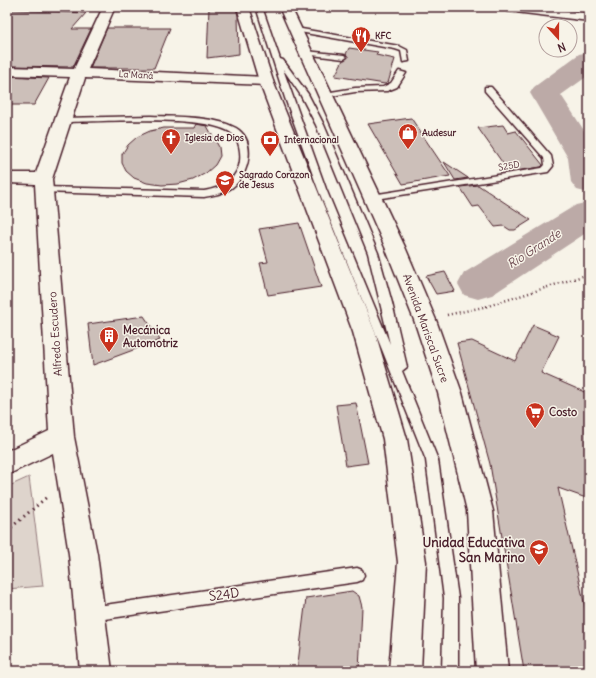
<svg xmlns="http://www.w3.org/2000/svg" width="596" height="678" font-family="Delius,sans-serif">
<rect width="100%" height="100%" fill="#f7f3e8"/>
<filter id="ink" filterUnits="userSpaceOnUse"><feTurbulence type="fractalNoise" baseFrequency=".025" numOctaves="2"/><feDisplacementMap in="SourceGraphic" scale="8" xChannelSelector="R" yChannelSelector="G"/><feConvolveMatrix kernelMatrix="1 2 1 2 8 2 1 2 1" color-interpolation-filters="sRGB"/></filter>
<g filter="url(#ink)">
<path fill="#ded4cc" stroke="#947a7c" d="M 29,477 L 43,586 L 7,589 L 7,487 Z"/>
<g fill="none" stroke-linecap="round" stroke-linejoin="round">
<path fill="#bcaaa7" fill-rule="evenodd" d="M 589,52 L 589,75 L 561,95 L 589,138 L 589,193 L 577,190 L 571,182 L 568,158 L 530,93 L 534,87 L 579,54 Z
M 589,202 L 589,231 L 492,295 L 478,299 L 464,295 L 458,284 L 464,273 L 576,205 Z"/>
</g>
<path fill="#ccbfb9" stroke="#4a1f2b" d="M 209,7 L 236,7 L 238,16 L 239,54 L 207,58 Z
M 7,9 L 86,13 L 72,29 L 91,29 L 73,67 L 7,66 Z
M 107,28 L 170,28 L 154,68 L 90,68 Z
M 349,48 L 378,52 L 376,55 L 395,59 L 388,83 L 385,84 L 335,76 L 343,60 L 348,57 L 346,54 Z
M 7,76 L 49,78 L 34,105 L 7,105 Z
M 411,118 L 450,176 L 403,184 L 368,124 Z
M 196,124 L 207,126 L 219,147 L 220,156 L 215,165 L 206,173 L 193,180 L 178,184 L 162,185 L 147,183 L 134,178 L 126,171 L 122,163 L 122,154 L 128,145 L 137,137 L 150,131 L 164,128 L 194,128 Z
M 503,125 L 508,133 L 516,131 L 543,165 L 541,167 L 509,172 L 478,128 Z
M 444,162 L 468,178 L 455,180 Z
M 478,185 L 481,187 L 531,220 L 515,230 L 510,230 L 504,226 L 495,227 L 479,206 L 473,207 L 460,187 Z
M 299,223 L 321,287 L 268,295 L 260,263 L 268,262 L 259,229 Z
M 445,272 L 455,291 L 436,294 L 426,276 Z
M 144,316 L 160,340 L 93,365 L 88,324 Z
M 533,325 L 559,336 L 541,373 L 589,394 L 589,499 L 558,488 L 589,624 L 589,671 L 524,671 L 490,464 L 457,343 L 472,341 L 515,361 Z
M 356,403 L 368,463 L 346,466 L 336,405 Z
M 352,591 L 359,596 L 362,607 L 359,671 L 297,671 L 306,598 Z"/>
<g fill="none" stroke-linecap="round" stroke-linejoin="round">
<defs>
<path id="lane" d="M 256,7 L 262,7 L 280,59 L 283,60 L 308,94 L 324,125 L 378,253 L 392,303 L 407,367 L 402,371 L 438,460 L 458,598 L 458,671 L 442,671 L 444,598 L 426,460 L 318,189 L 285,98 ZM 283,69 L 300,94 L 316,125 L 368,253 L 390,344 L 326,189 Z
M 296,28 L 399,46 L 407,50 L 409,61 L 403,62 L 401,51 L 395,49 L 294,31 L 293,30 Z
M 306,51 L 344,55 L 347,57 L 344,59 L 304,54 L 303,53 Z
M 399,71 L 406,73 L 397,87 L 387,91 L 355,92 L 325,97 L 321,95 L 325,93 L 355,88 L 383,87 L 391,83 Z
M 485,87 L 491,87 L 551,156 L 553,166 L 548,172 L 369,200 L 369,196 L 372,195 L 542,168 L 545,165 L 544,158 L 485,91 Z
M 151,116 C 176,117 214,116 236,128 C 256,140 250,172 235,185 C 227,193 215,195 204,197 L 41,192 L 40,190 L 44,187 L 204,191 C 220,188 233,183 239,166 C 242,156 240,138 230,132 C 201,114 100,122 63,122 L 59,120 L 63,118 Z
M 357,568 L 362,570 L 364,575 L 362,580 L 357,582 L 91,621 L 86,619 L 84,614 L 86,609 L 91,607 Z"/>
<path id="street" d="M 103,7 L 115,7 L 88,69 L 266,77 L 271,78 L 273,81 L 271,84 L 266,85 L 85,78 L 52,179 L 74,437 L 97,554 L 112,671 L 80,671 L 69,554 L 53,453 L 7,475 L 7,451 L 49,431 L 35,184 L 7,183 L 7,173 L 36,173 L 70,77 L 7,75 L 7,67 L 74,69 Z
M 501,7 L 538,7 L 589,13 L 589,21 L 507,11 Z"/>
<path id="primary" d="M 237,7 L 249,7 L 273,81 L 375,332 L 407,439 L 426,562 L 421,671 L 389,671 L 398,562 L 383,439 L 353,332 L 259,81 Z
M 279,7 L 291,7 L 405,247 L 436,320 L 462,393 L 493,511 L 508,671 L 476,671 L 467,511 L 438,393 L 414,320 L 385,247 Z"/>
</defs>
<use href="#lane" stroke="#4a1f2b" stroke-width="3"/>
<use href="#street" stroke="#4a1f2b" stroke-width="3"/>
<use href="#primary" stroke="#4a1f2b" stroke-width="3"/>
<path stroke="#4a1f2b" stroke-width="2.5" stroke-dasharray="1 3" stroke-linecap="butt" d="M 447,315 L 488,306 L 589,274"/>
<path stroke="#4a1f2b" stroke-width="3" stroke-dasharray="1.5 4" stroke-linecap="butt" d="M 7,531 L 48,496"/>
<use href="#lane" fill="#f7f3e8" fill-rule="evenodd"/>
<use href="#street" fill="#f7f3e8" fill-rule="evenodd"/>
<use href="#primary" fill="#f7f3e8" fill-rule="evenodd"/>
</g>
</g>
<defs>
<symbol id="restaurant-pin" viewBox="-11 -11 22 30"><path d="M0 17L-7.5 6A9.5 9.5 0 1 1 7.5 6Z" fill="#c8321e" stroke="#f7f3e8"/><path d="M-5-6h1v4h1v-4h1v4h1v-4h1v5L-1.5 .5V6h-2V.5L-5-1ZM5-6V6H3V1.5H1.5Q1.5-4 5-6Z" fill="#fff"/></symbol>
<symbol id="shop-pin" viewBox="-11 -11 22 30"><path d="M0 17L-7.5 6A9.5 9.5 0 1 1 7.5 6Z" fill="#c8321e" stroke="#f7f3e8"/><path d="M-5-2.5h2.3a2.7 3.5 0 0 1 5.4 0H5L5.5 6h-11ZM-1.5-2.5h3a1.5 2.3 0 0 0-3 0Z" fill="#fff"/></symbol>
<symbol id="church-pin" viewBox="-11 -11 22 30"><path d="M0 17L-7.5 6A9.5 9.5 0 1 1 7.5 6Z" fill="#c8321e" stroke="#f7f3e8"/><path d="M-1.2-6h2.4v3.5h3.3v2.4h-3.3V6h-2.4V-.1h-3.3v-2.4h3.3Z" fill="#fff"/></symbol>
<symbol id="bank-pin" viewBox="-11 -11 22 30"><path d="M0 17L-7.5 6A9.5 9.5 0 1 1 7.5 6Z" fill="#c8321e" stroke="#f7f3e8"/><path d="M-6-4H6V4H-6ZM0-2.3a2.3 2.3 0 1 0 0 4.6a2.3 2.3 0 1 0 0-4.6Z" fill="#fff"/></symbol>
<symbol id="school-pin" viewBox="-11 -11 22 30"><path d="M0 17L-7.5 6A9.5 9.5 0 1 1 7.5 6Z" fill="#c8321e" stroke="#f7f3e8"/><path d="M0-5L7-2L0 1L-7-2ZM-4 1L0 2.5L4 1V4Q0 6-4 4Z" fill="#fff"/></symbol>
<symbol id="building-pin" viewBox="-11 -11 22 30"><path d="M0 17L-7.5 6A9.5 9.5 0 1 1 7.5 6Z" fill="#c8321e" stroke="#f7f3e8"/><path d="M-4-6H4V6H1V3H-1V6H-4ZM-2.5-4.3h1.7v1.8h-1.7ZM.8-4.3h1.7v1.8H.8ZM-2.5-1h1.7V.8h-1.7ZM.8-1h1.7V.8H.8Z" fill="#fff"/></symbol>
<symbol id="supermarket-pin" viewBox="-11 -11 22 30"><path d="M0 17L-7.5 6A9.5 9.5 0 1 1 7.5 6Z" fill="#c8321e" stroke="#f7f3e8"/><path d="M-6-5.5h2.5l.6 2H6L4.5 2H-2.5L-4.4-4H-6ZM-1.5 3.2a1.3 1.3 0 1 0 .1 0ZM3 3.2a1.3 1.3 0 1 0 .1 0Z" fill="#fff"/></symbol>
<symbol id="university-pin" viewBox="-11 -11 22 30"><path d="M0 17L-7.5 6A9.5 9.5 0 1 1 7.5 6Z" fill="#c8321e" stroke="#f7f3e8"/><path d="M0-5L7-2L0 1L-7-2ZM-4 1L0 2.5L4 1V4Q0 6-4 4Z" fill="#fff"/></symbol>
</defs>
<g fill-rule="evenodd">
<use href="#restaurant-pin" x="350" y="25" width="22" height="30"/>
<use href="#shop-pin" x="397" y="122" width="22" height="30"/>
<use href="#church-pin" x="160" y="127" width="22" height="30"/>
<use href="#bank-pin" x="259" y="129" width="22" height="30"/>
<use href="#school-pin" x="214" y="169" width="22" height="30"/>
<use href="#building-pin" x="98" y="325" width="22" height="30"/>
<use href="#supermarket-pin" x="524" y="401" width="22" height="30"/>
<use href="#university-pin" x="528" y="538" width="22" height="30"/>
</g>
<g text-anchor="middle" stroke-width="3" stroke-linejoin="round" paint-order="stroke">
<g font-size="9" font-weight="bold" fill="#4a1f2b" stroke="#f7f3e8" text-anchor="start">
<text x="375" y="39">KFC</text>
<text x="422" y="136">Audesur</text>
<text x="185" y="141">Iglesia de Dios</text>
<text x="284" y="143">Internacional</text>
<text x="239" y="178">Sagrado Corazon<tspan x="239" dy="10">de Jesus</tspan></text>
</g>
<g font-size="9" fill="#4a1f2b" stroke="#f7f3e8">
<text transform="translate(136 75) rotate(3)" y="3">La Maná</text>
<text transform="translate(509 166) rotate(-9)" y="3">S25D</text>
</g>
<g font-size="11" fill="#4a1f2b" stroke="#f7f3e8">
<text transform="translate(426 328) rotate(70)" y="4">Avenida Mariscal Sucre</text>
<text transform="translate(55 334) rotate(-94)" y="4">Alfredo Escudero</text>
</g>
<g font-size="11" font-weight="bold" fill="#4a1f2b" stroke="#f7f3e8" text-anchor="start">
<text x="123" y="334">Mecánica<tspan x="123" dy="13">Automotriz</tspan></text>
<text x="549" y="416">Costo</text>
</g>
<g font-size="12" font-style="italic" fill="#6c4950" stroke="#f7f3e8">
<text transform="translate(534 249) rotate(-33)" y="4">Rio Grande</text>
</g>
<g font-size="13" font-weight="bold" fill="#4a1f2b" stroke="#f7f3e8" text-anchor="end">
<text x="525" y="547">Unidad Educativa<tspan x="525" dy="15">San Marino</tspan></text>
</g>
<g font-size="13" fill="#4a1f2b" stroke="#f7f3e8">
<text transform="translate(224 594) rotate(-8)" y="5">S24D</text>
</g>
</g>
<rect width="596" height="678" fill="none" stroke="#f7f3e8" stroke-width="24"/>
<rect x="12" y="12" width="572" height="654" fill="none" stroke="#4a1f2b" stroke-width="1.5" filter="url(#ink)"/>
<g transform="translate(558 38) rotate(159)"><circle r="19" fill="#f7f3e8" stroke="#b29e9c"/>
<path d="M0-3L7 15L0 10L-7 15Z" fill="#c8321e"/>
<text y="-6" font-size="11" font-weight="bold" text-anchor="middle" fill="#4a1f2b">N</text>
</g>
</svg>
